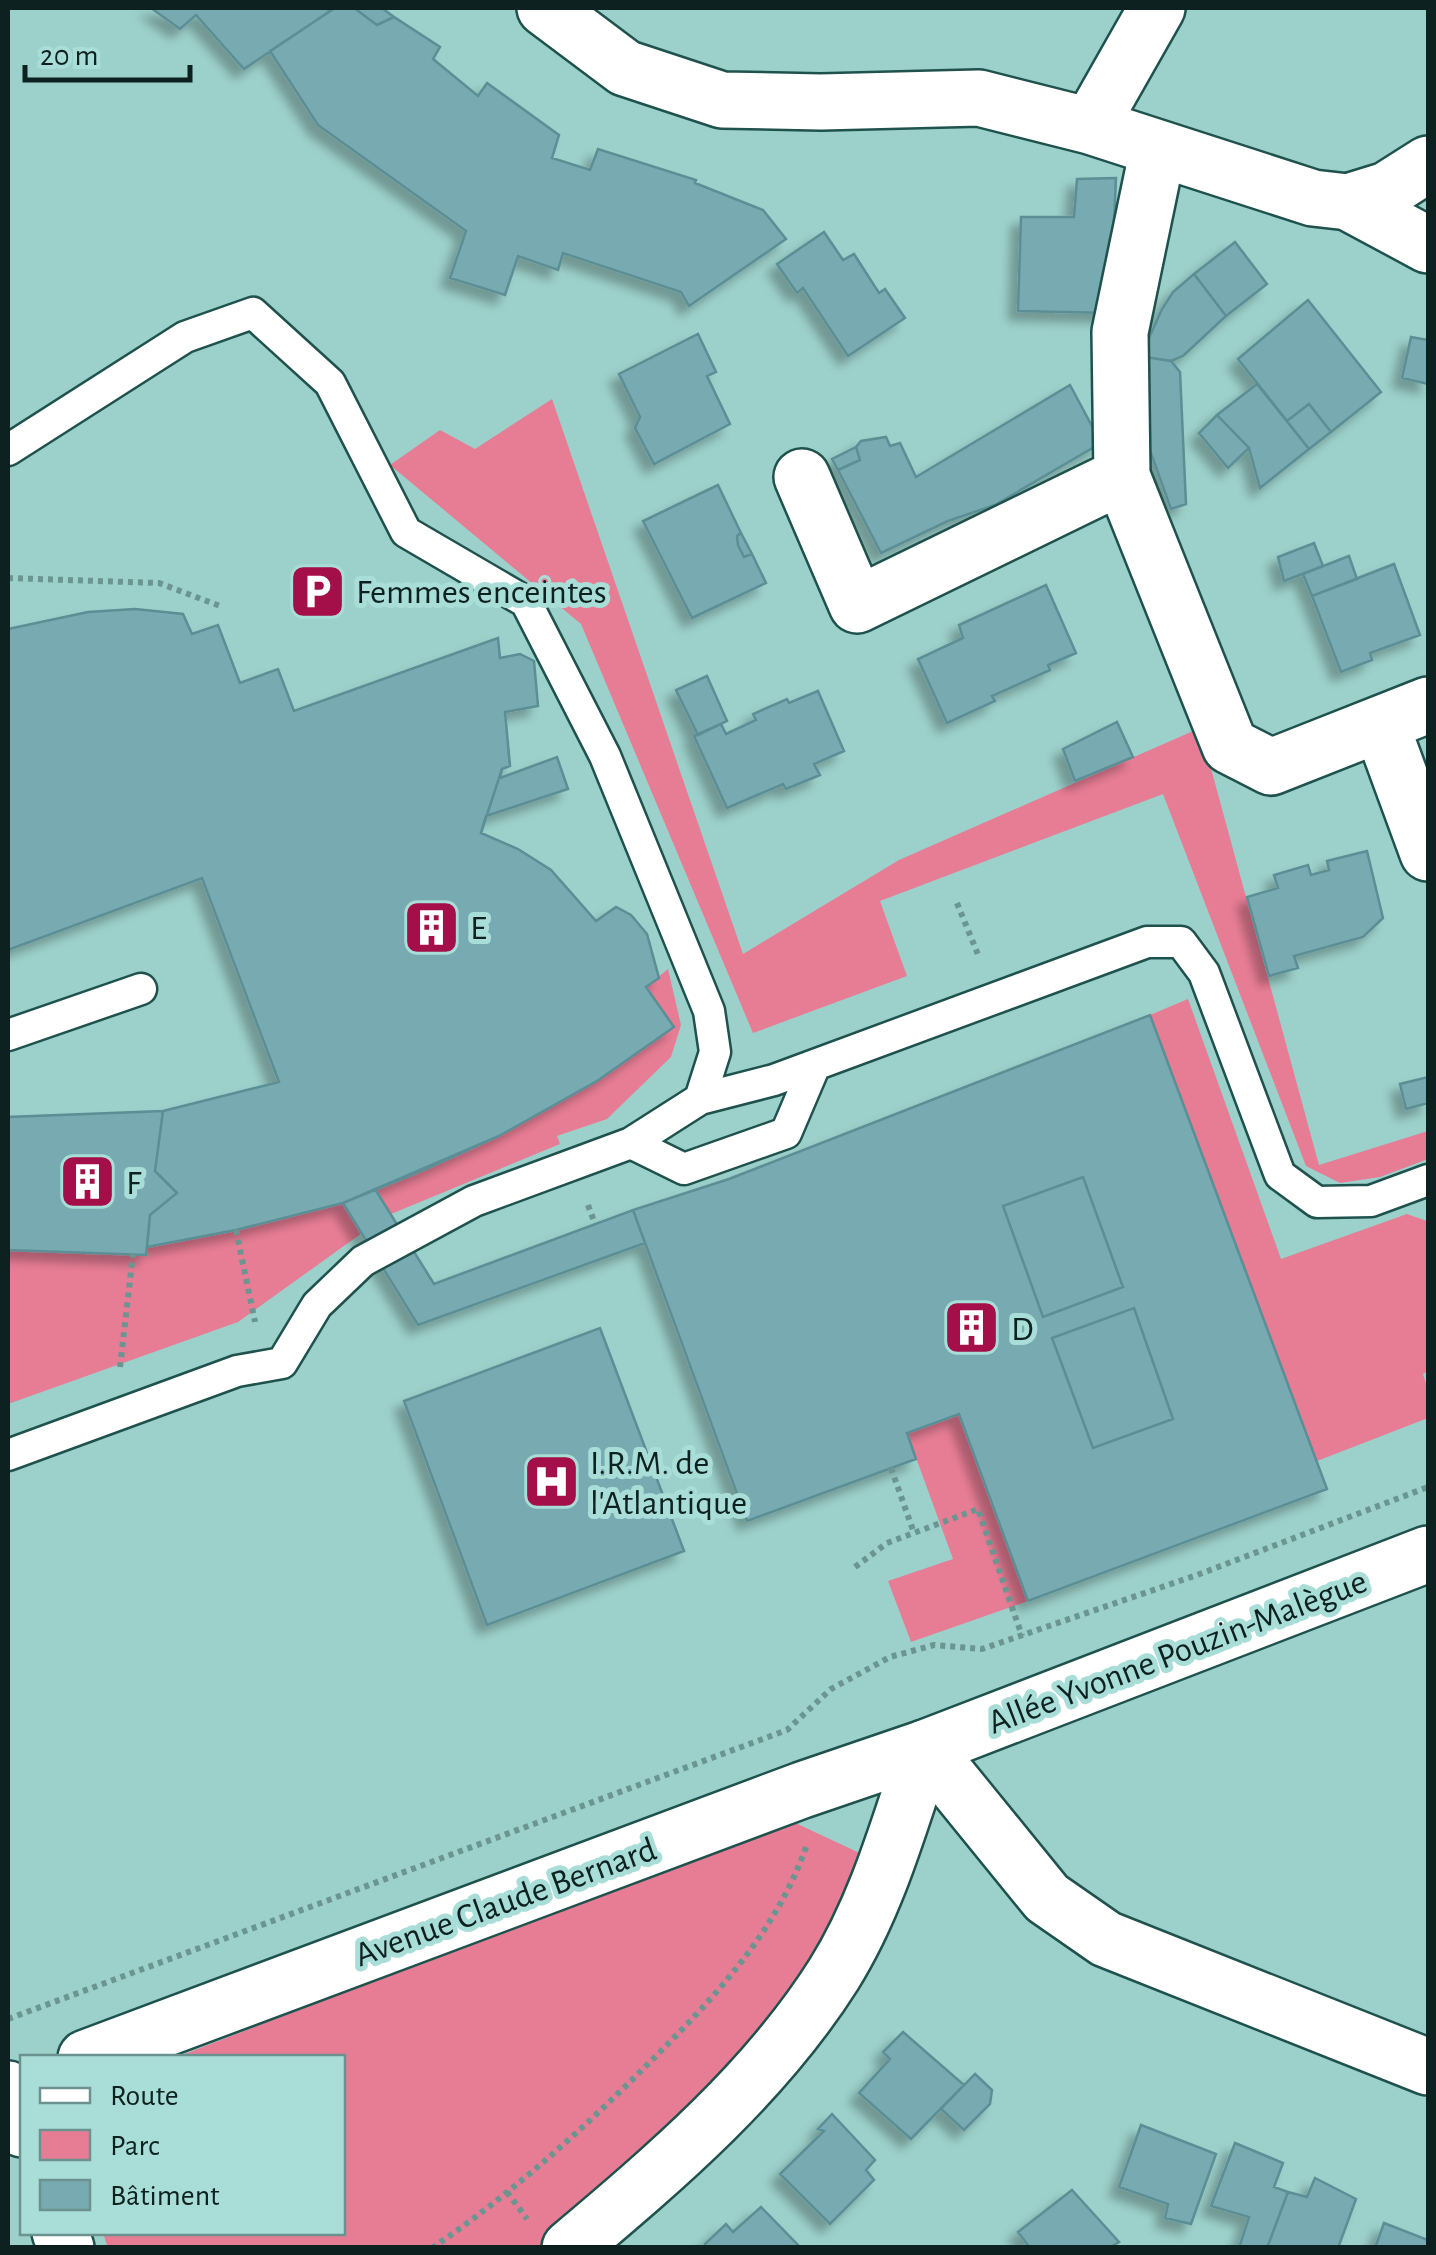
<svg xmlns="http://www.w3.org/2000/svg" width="1436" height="2255" font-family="'Alegreya Sans',sans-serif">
<defs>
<filter id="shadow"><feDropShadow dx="-9" dy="9" stdDeviation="5" flood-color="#0004"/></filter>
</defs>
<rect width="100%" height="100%" fill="#9cd0ca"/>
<path fill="#e77d95" d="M 552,399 L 743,954 L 899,860 L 1200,728 L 1319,1165 L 1428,1131 L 1428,1159 L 1380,1177 L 1340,1183 L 1306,1166 L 1163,794 L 880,901 L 907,976 L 753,1033 L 581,624 L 390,465 L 440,430 L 475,449 Z
M 668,969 L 681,1025 L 671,1057 L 607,1119 L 557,1136 L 560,1144 L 391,1214 L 375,1189 C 484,1147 578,1094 673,1028 L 645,988 Z
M 1188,999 L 1281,1259 L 1407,1214 L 1427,1221 L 1428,1371 L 1423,1374 L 1428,1390 L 1428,1418 L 1317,1461 L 1150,1015 Z
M 343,1203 L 362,1233 L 238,1322 L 8,1404 L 8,1250 L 145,1255 L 147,1247 L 236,1230 Z
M 959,1414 L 1028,1601 L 911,1642 L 888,1581 L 953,1559 L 907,1433 Z
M 789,1820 L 866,1856 L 775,2053 L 568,2247 L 108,2248 L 103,2233 L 342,2232 L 342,2058 L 177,2057 Z"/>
<path fill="#77aab1" stroke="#5c8e95" stroke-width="2.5" filter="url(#shadow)" d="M 151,8 L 326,8 L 330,11 L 244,69 L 196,15 L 180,29 Z
M 335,8 L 354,8 L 377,25 L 394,17 L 440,47 L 433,59 L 478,96 L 487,83 L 559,135 L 552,158 L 590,170 L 598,149 L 696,180 L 695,183 L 763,210 L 786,239 L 689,306 L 681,292 L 563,253 L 558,270 L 518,256 L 505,295 L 450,278 L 466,231 L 318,125 L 270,51 Z
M 354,8 L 382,8 L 394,17 L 377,25 Z
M 1116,178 L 1110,313 L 1018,311 L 1021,217 L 1074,217 L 1077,179 Z
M 824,232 L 843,260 L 854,254 L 879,293 L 885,289 L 905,318 L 848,356 L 803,288 L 797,293 L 777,264 Z
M 1235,242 L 1267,284 L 1226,316 L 1194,274 Z
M 1194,274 L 1226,316 L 1183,356 L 1171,361 L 1145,357 L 1149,338 L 1162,309 L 1173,292 Z
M 1308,300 L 1381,392 L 1331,432 L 1309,404 L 1287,421 L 1238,359 Z
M 698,334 L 716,372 L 707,376 L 730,424 L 654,464 L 635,428 L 640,417 L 619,374 Z
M 1411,337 L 1428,340 L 1428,384 L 1402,378 Z
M 1145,357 L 1171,361 L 1180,372 L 1186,504 L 1171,509 L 1143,431 Z
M 1257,384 L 1309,449 L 1260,488 L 1249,448 L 1217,415 Z
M 1070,385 L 1101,443 L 995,505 L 948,521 L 881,553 L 838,470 L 860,460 L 856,447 L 861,441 L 886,437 L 890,446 L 900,443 L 916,477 Z
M 1309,404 L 1331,432 L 1309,449 L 1287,421 Z
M 1217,415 L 1249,448 L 1228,468 L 1199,433 Z
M 856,447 L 860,460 L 838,470 L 832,459 Z
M 718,485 L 741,533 L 737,536 L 738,545 L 744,557 L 752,554 L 766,583 L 692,618 L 643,521 Z
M 741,533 L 752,554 L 744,557 L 738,545 L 737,536 Z
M 1314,543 L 1323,566 L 1284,581 L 1278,557 Z
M 1349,556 L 1357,579 L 1312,596 L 1303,574 Z
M 1394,564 L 1420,635 L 1370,653 L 1372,660 L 1341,672 L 1312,596 Z
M 1046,585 L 1076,653 L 1048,665 L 1050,670 L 992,696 L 995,701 L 947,723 L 918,659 L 963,638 L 959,625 Z
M 135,609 L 183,614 L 192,634 L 218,625 L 240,683 L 278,669 L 294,711 L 498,638 L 500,658 L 520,654 L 534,661 L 538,706 L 505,712 L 510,766 L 502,769 L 481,833 L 518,849 L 551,870 L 596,921 L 616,907 L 631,915 L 647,934 L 659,978 L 646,987 L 674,1027 L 597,1081 L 499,1136 L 343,1203 L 236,1230 L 147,1247 L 146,1255 L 8,1250 L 8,1117 L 163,1111 L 279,1082 L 202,878 L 8,950 L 8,629 L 88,612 Z
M 135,609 L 183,614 L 192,634 L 218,625 L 240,683 L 278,669 L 294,711 L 498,638 L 500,658 L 520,654 L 534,661 L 538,706 L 505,712 L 510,766 L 502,769 L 500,778 L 557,757 L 568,789 L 486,816 L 481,833 L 518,849 L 551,870 L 596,921 L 616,907 L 631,915 L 647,934 L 659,978 L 646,987 L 674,1027 L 597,1081 L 499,1136 L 426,1169 L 343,1203 L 236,1230 L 147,1247 L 150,1215 L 177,1193 L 155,1171 L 163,1111 L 279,1082 L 202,878 L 8,950 L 8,629 L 88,612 Z
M 707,676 L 727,721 L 698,735 L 676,690 Z
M 818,691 L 844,751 L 814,764 L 820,775 L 786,789 L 783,784 L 727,808 L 694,736 L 721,724 L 726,734 L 756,720 L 753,714 L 787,699 L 789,703 Z
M 1117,722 L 1133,757 L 1075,781 L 1063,749 Z
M 1367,851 L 1383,918 L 1363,937 L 1294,956 L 1298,968 L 1269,976 L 1247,897 L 1278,888 L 1274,875 L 1308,865 L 1311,875 L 1329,870 L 1327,861 Z
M 1150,1015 L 1327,1489 L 1028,1601 L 959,1414 L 907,1433 L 916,1459 L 747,1521 L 633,1210 L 729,1179 Z
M 1428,1077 L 1428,1103 L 1406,1109 L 1400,1084 Z
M 163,1111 L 155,1171 L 177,1193 L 150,1215 L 146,1255 L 8,1250 L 8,1117 Z
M 1083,1177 L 1123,1287 L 1043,1317 L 1003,1206 Z
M 375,1189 L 434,1284 L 633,1210 L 645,1243 L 418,1325 L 343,1203 Z
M 1134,1308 L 1173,1419 L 1093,1448 L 1052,1338 Z
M 600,1328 L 684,1551 L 487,1625 L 404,1401 Z
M 903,2032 L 964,2085 L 911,2139 L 859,2093 L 890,2059 L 883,2052 Z
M 975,2074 L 992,2090 L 990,2104 L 964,2130 L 941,2109 Z
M 832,2114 L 875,2160 L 866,2170 L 874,2180 L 830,2224 L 780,2174 L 824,2131 L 818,2129 Z
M 1141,2125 L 1216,2154 L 1191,2224 L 1165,2218 L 1168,2204 L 1119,2187 Z
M 1235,2143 L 1283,2163 L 1274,2187 L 1288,2192 L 1267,2248 L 1239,2248 L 1249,2217 L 1211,2206 Z
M 1315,2178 L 1356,2199 L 1338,2248 L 1267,2248 L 1288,2192 L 1307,2197 Z
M 1072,2190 L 1119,2242 L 1109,2248 L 1030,2248 L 1018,2232 Z
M 761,2207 L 801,2248 L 709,2248 L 705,2244 L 726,2224 L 733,2232 Z
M 1384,2223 L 1428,2240 L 1428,2248 L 1375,2248 Z"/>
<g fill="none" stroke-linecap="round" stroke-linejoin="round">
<defs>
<path id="service" d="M 8,450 L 185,337 L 253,313 L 330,383 L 406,532 L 526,602 L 605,756 L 709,1011 L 715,1052 L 700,1099
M 8,1035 L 141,989
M 631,1143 L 684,1169 L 786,1133 L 815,1065
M 8,1455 L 237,1371 L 282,1363 L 317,1305 L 363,1261 L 474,1201 L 631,1143 L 700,1099 L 774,1080 L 1147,942 L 1181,942 L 1204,973 L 1280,1175 L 1317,1202 L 1371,1201 L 1428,1180"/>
<path id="minor" d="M 545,8 L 625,68 L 722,100 L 821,102 L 979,98 L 1090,126 L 1313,198 L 1348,202 L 1387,190 L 1428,164
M 1090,126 L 1157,8
M 1158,149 L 1120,332 L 1122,476 L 1230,746 L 1271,767 L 1428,705
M 1348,202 L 1428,245
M 802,477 L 857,605 L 1122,476
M 1381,725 L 1428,853
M 570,2248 C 666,2167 766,2082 834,1974 C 877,1905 899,1825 925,1748 L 1428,1554"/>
<path id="tertiary" d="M 86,2058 L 802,1790 L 925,1748 L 1047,1898 L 1106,1939 L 1428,2067
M 8,2089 L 22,2129
M 60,2232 L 66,2248"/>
</defs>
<use href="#service" stroke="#1f524d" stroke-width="35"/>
<use href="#minor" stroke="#1f524d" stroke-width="60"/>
<use href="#tertiary" stroke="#1f524d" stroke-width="60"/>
<path stroke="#6b9590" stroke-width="6" stroke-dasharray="5 5" stroke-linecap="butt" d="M 8,578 L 159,583 L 220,606
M 957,903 L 979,957
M 588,1205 L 595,1224
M 236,1230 L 255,1322
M 120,1367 L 133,1254
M 891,1468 L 914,1533
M 855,1567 L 887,1543 L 978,1509 L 1022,1636
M 8,2019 L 787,1730 L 831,1689 L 890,1657 L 934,1645 L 982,1649 L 1197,1575 L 1428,1487
M 507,2192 L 527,2219
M 432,2248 C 510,2195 580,2132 646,2066 C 711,2001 775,1935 806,1847"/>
<use href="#service" stroke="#fff" stroke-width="30"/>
<use href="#minor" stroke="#fff" stroke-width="55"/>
<use href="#tertiary" stroke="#fff" stroke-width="55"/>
</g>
<defs>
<symbol id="parking-square" viewBox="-11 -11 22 22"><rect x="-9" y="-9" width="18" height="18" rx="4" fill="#a40e49" stroke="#a9ddd7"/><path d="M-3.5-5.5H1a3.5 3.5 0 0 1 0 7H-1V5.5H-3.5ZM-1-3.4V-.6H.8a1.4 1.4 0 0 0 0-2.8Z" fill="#fff"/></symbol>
<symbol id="building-square" viewBox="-11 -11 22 22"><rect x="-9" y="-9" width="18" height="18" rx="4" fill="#a40e49" stroke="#a9ddd7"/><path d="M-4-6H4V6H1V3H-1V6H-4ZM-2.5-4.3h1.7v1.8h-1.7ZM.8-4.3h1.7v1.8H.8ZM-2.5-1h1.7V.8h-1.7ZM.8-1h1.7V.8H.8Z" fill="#fff"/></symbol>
<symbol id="hospital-square" viewBox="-11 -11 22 22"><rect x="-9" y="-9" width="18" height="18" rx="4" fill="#a40e49" stroke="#a9ddd7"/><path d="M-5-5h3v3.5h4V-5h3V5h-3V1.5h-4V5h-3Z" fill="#fff"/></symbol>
</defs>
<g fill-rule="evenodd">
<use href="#parking-square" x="286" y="560" width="63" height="63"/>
<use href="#building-square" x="400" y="896" width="63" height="63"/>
<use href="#building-square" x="56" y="1150" width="63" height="63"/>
<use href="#building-square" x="940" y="1296" width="63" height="63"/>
<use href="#hospital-square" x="520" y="1450" width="63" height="63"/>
</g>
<g text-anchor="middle" stroke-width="10" stroke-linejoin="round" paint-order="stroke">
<g font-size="35" fill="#0d2220" stroke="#a9ddd7" text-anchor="start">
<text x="356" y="603">Femmes enceintes</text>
<text x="470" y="939">E</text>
<text x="126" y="1194">F</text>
<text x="1011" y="1340">D</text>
<text x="590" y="1474">I.R.M. de<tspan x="590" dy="40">l'Atlantique</tspan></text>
</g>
<g font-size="35" fill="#0d2220" stroke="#a9ddd7">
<text transform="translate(1177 1651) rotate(-21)" y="12">Allée Yvonne Pouzin-Malègue</text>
<text transform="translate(505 1901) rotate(-20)" y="12">Avenue Claude Bernard</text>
</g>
</g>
<rect width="1436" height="2255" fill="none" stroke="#0d2220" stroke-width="20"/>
<rect x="20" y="2055" width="325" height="180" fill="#a9ddd7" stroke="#6b928e" stroke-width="2.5"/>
<rect x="40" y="2088" width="50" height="15" fill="#ffffff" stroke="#6b928e" stroke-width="2.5"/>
<text x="110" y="2105" font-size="30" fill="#0d2220">Route</text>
<rect x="40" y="2130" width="50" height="30" fill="#e77d95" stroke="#6b928e" stroke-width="2.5"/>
<text x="110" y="2155" font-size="30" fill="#0d2220">Parc</text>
<rect x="40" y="2180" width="50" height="30" fill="#77aab1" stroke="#6b928e" stroke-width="2.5"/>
<text x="110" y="2205" font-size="30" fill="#0d2220">Bâtiment</text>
<path d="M25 65v15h165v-15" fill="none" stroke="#0d2220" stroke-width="5"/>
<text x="40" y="65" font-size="30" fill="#0d2220" stroke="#a9ddd7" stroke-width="8" paint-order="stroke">20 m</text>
</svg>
